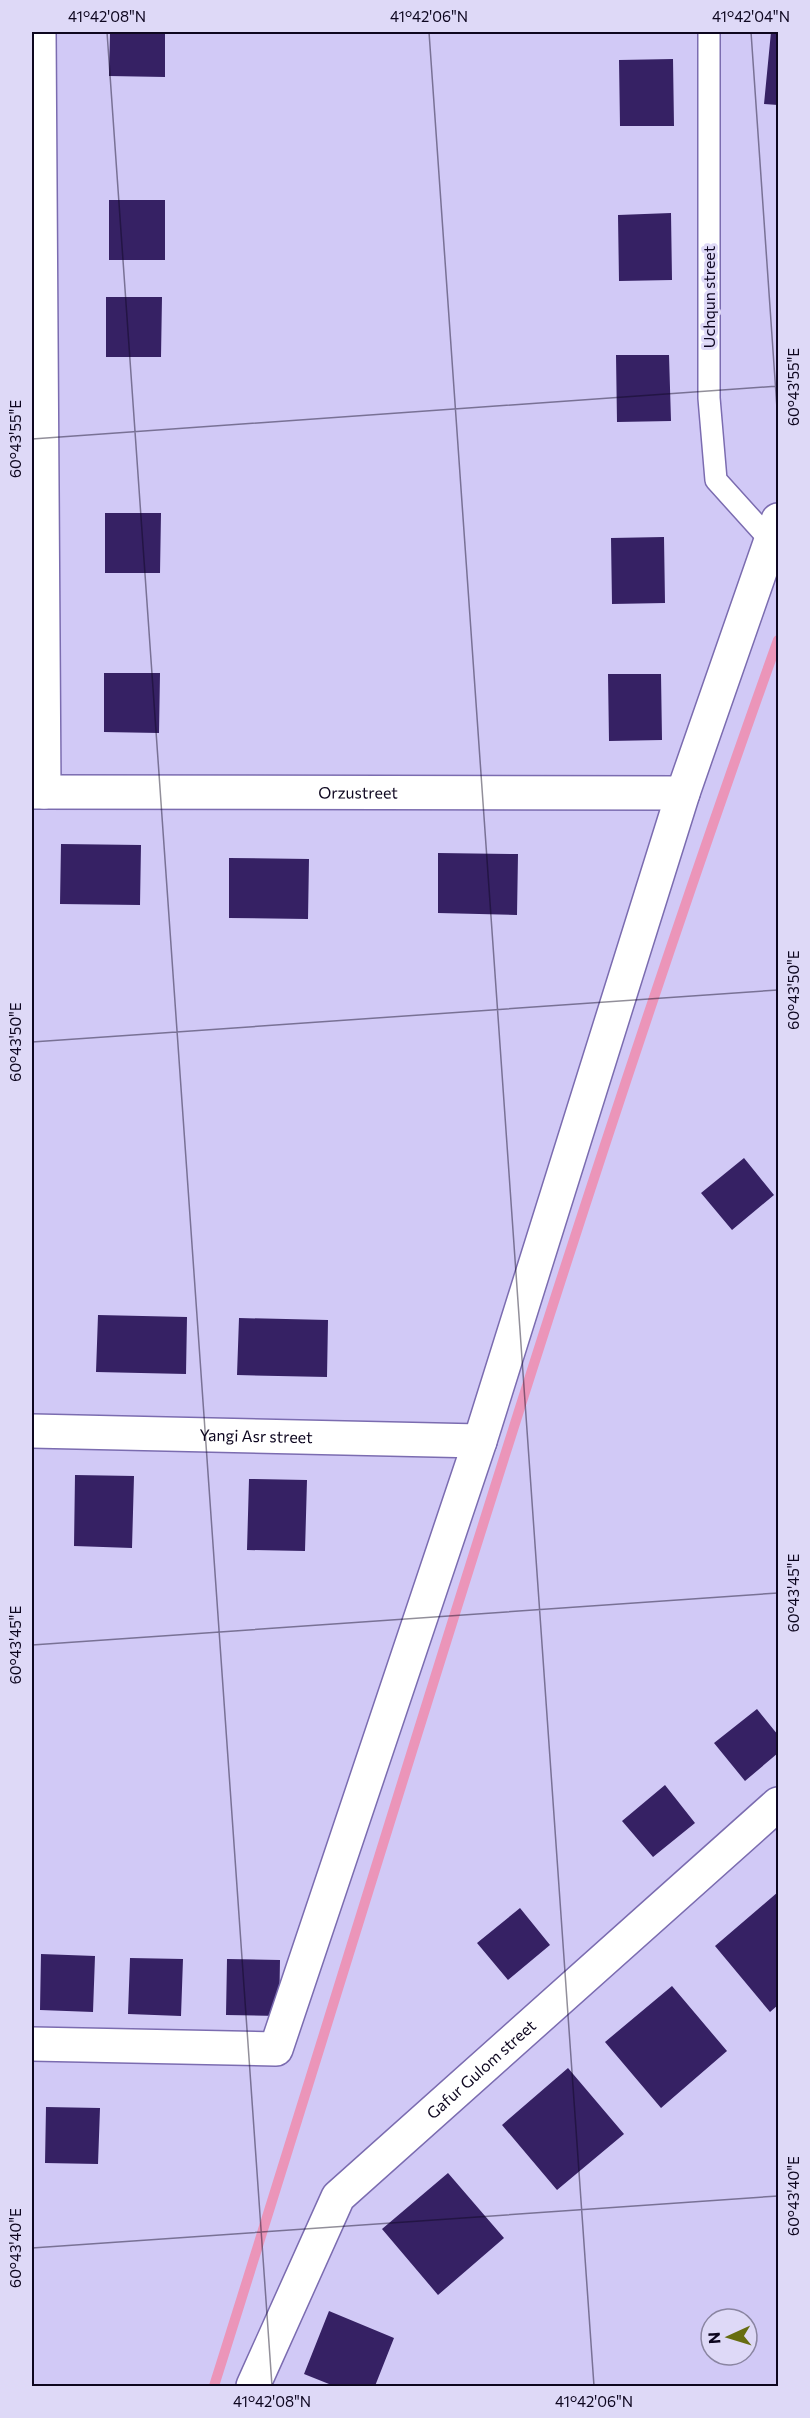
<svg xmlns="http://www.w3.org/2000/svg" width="810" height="2418" font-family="Commissioner,sans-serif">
<rect width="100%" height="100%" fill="#d1c9f6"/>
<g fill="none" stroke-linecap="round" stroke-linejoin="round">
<path stroke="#eb95b9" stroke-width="10" d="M 214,2386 C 398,1803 571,1216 778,640"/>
</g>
<path fill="#362164" d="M 110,32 L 165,32 L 165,77 L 109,76 Z
M 771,32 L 778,32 L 778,105 L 764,104 Z
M 673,59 L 674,126 L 620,126 L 619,60 Z
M 109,200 L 165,200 L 165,260 L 109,260 Z
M 671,213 L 672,280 L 619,281 L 618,215 Z
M 106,297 L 162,297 L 161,357 L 106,357 Z
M 616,355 L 669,355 L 671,421 L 617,422 Z
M 105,513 L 161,513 L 160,573 L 105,573 Z
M 664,537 L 665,603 L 612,604 L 611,538 Z
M 104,673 L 160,673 L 159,733 L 104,732 Z
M 608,674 L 661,674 L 662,740 L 609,741 Z
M 61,844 L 141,845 L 140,905 L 60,904 Z
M 438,853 L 518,854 L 517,915 L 438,913 Z
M 229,858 L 309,859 L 308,919 L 229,918 Z
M 744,1158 L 774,1195 L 732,1230 L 701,1193 Z
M 98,1315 L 187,1317 L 186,1374 L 96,1372 Z
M 239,1318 L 328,1320 L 327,1377 L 237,1375 Z
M 75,1475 L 134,1476 L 132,1548 L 74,1546 Z
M 249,1479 L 307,1480 L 305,1551 L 247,1550 Z
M 757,1709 L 778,1735 L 778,1753 L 745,1781 L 714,1743 Z
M 665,1785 L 695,1823 L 653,1857 L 622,1821 Z
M 778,1892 L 778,2005 L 770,2012 L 715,1946 Z
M 520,1908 L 550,1945 L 508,1980 L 477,1943 Z
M 41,1954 L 95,1956 L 93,2012 L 40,2010 Z
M 130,1958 L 183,1959 L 181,2016 L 128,2014 Z
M 227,1959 L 280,1960 L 279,2016 L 226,2015 Z
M 672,1986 L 727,2051 L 661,2108 L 605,2042 Z
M 568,2068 L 624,2134 L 557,2190 L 502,2125 Z
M 46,2107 L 100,2108 L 98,2164 L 45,2163 Z
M 448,2173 L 504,2238 L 438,2295 L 382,2229 Z
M 329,2311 L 394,2338 L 375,2386 L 334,2386 L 304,2374 Z"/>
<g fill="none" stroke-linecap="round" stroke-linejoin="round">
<defs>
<path id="service" d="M 709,32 L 709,398 L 716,480 L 771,541"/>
<g id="minor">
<path d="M 39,32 L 44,792"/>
<path id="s1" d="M 32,792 L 683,793"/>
<path id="s2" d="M 32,1431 L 480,1441"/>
<path d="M 32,2044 L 276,2049 L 480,1441 L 683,793 L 778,520"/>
<path id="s3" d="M 253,2386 L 338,2197 L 778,1804"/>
</g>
</defs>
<use href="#service" stroke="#7b6cb0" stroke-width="24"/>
<use href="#minor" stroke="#7b6cb0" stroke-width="36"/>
<use href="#service" stroke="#fff" stroke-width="21"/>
<use href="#minor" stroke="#fff" stroke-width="33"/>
</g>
<path fill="none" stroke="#0d061f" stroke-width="1.5" stroke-opacity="0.45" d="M 107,32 L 272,2386M 429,32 L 594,2386M 751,32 L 778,423M 32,439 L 778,386M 32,1042 L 778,990M 32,1645 L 778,1593M 32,2248 L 778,2196"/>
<g text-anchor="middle" stroke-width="6" stroke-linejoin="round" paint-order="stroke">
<g font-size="16" fill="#0d061f" stroke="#ded9f7">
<text transform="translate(709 297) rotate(-90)" y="6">Uchqun street</text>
<text dy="6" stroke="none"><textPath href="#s1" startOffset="326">Orzustreet</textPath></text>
<text dy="6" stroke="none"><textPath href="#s2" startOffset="224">Yangi Asr street</textPath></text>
<text dy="6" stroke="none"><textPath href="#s3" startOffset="399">Gafur Gulom street</textPath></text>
</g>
</g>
<rect width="810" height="2418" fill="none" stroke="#ded9f7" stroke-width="66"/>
<g transform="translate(729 2337) rotate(266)"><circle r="28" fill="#ded9f7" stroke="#8a85a1" stroke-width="1.5"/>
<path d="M0-4.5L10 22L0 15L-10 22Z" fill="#676d11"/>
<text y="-9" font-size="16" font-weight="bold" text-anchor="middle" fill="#0d061f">N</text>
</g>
<rect x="33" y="33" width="744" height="2352" fill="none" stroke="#0d061f" stroke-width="2"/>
<g font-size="15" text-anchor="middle" fill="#0d061f">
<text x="107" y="22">41°42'08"N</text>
<text x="429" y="22">41°42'06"N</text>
<text x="751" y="22">41°42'04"N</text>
<text transform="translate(794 387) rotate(-90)" y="5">60°43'55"E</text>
<text transform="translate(16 439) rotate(-90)" y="5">60°43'55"E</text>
<text transform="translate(794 990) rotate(-90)" y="5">60°43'50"E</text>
<text transform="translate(16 1042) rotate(-90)" y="5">60°43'50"E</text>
<text transform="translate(794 1593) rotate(-90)" y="5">60°43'45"E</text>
<text transform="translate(16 1645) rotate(-90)" y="5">60°43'45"E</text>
<text transform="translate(794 2196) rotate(-90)" y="5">60°43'40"E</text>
<text transform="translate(16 2248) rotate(-90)" y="5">60°43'40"E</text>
<text x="272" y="2407">41°42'08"N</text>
<text x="594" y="2407">41°42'06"N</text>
</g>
</svg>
